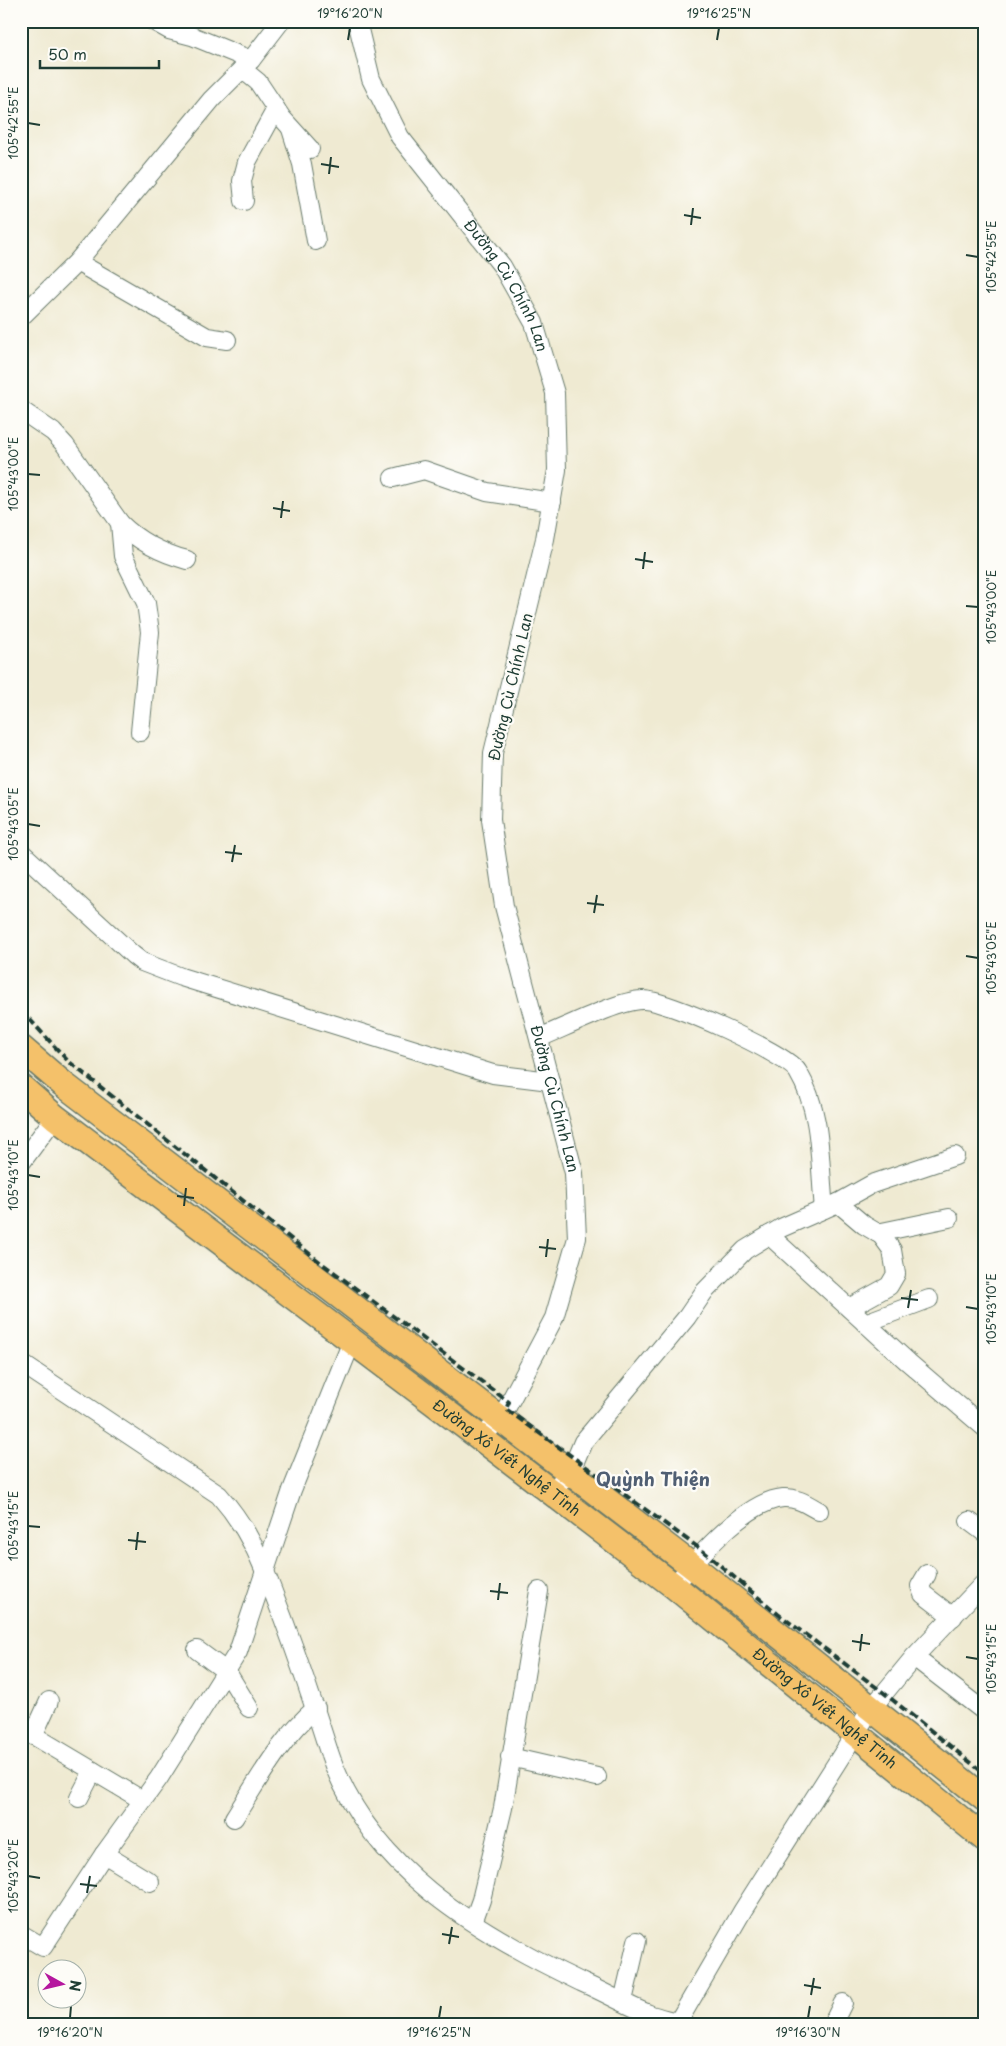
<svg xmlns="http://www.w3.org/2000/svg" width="1006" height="2046" font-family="'Playpen Sans',sans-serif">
<rect width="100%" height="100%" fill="#fdfcf7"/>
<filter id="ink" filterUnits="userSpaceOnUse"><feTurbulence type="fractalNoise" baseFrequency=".02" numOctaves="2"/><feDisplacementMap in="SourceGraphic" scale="10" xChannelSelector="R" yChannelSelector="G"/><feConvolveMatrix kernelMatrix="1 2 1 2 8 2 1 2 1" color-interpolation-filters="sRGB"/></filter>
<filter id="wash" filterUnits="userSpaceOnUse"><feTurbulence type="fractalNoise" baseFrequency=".0096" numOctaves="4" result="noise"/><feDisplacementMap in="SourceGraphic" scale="20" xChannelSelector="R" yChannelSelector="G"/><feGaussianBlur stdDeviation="1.12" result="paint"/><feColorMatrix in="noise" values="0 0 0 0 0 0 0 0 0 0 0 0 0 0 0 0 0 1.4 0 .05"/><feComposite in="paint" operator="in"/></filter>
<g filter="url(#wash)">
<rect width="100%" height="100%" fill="#efead2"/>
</g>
<g filter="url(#ink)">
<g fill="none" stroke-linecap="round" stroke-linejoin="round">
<defs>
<g id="minor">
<path d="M 153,21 L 169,30 L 192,36 L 251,60"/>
<path id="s1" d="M 357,21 L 371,79 L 400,137 L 502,266 L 534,323 L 555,393 L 557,470 L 545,539 L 493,753 L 491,820 L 504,906 L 574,1173 L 577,1238 L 554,1318 L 506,1409 L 482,1439"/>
<path d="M 242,69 L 258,82 L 282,118 L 310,149"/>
<path d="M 291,129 L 302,164 L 316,241"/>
<path d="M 244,201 L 242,181 L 247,162 L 276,109"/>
<path d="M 77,262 L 207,337 L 227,340"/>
<path d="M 21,317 L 77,262 L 212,99 L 251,60 L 281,21"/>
<path d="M 21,410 L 53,432 L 65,445 L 120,523 C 139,542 161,553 187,560"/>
<path d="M 393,478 L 424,470 L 487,492 L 552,502"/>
<path d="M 120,523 L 123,556 L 146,603 L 150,632 L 140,732"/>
<path d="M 21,852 L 133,955 L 142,962 L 181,977 L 493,1074 L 550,1081"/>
<path d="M 539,1038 C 564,1028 617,1001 642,1000 C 663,998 788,1054 798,1072 C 823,1114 819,1163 824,1209"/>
<path d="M 21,1163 L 55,1117"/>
<path d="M 838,1203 L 864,1225 L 881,1235 L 892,1250 L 896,1274 L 889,1286 L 849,1308"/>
<path d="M 877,1233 L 949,1218"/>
<path d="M 769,1235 L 908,1362 L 985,1428"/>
<path d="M 865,1323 L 929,1299"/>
<path d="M 21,1363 L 219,1495 C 254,1535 264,1569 283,1618 C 299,1661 314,1705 328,1749 C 366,1867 476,1932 581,1982 C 604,1992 626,2005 649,2014 C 661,2019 674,2020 685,2025"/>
<path d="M 553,1493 L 575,1461 L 583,1442 L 687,1317 L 704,1292 L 745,1250 L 781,1228 L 838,1203 L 872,1184 L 955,1156"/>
<path d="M 969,1521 L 985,1533"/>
<path d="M 927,1574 L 920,1586 L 923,1594 L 953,1617"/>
<path d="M 674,1586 C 696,1559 746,1501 783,1498 C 797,1497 808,1505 819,1511"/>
<path d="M 197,1650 L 227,1672 L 249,1708"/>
<path d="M 914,1657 L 985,1712"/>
<path d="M 21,1728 L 142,1800"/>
<path d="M 33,1736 L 49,1701"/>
<path d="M 510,1757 L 597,1777"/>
<path d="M 79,1798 L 93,1771"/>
<path d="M 234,1818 C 259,1779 281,1738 316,1708"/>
<path d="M 104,1854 L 150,1882"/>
<path d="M 473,1922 L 481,1900 L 503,1808 L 539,1591"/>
<path d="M 21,1934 L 43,1947 L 104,1854 L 159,1778 L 238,1652 L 292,1490 L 352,1341"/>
<path d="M 623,2001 L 637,1941"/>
<path d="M 678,2022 L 743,1910 L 871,1709 L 914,1657 L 985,1582"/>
<path d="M 832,2025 L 843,2003"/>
<path d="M 982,2025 L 985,2020"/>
</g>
<g id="highway">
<path d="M 21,1048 L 63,1084 L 691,1565 L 985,1799"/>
<path id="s2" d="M 21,1087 L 55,1117 L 482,1439 L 674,1586 L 985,1839"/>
</g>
</defs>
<use href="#minor" stroke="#687a6b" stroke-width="20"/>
<use href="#highway" stroke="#687a6b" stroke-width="28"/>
<use href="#minor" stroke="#fff" stroke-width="18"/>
<use href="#highway" stroke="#f4c16a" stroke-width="25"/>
<path stroke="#1f3d34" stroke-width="4" stroke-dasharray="8 4" stroke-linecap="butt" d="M 21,1010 L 68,1061 L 320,1262 L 509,1402 L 506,1409 L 703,1551 L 778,1614 L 884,1693 L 985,1774"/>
</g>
</g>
<path fill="none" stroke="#1f3d34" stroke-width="2" d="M 348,40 L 350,28M 717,40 L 719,28M 28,123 L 40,125M 321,164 L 339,167M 329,174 L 331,157M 684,215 L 701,218M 691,225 L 693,208M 966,255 L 978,257M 28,474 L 40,475M 273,508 L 290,511M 281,518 L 283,501M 635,559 L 653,562M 643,569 L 645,552M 966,606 L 978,607M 28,824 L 40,826M 225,852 L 242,854M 232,862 L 235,845M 587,903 L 604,905M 594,913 L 597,895M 966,956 L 978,958M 28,1175 L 40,1177M 177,1196 L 194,1198M 184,1206 L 186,1188M 539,1247 L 556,1249M 546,1257 L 548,1239M 901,1298 L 918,1300M 966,1307 L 978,1309M 908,1308 L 911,1290M 28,1526 L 40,1527M 128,1540 L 146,1542M 136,1550 L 138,1532M 490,1591 L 508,1593M 498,1600 L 500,1583M 852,1641 L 870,1644M 860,1651 L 862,1634M 966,1657 L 978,1659M 28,1876 L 40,1878M 80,1884 L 97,1886M 87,1893 L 90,1876M 442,1934 L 459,1937M 449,1944 L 452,1927M 804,1985 L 821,1988M 811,1995 L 814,1978M 70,2018 L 71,2006M 439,2018 L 441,2006M 808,2018 L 810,2006"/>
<g text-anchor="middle" stroke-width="4.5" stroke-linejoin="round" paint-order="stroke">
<g font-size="15" fill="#1f3d34" stroke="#fdfcf7">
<text dy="5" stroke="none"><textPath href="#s1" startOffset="308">Đường Cù Chính Lan</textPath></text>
<text transform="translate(511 687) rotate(-77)" y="5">Đường Cù Chính Lan</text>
<text dy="5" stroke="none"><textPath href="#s1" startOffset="1148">Đường Cù Chính Lan</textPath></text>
<text dy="5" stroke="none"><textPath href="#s2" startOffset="611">Đường Xô Viết Nghệ Tĩnh</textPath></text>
<text dy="5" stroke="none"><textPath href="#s2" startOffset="1016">Đường Xô Viết Nghệ Tĩnh</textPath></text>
</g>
<g font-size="18" font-weight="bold" fill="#505f73" stroke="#fdfcf7">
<text x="653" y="1486">Quỳnh Thiện</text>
</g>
</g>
<rect width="1006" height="2046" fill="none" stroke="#fdfcf7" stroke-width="55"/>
<g transform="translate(62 1984) rotate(98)"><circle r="24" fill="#fdfcf7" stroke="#a4b0a9"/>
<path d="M0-4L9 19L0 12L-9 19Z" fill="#b5179e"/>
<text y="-8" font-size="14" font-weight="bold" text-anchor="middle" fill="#1f3d34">N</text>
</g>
<path d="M40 60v8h119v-8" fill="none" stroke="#1f3d34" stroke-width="2.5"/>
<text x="48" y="60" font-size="15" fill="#1f3d34" stroke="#fdfcf7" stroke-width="4" paint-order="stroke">50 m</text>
<rect x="28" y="28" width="950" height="1990" fill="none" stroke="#1f3d34" stroke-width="2"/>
<g font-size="12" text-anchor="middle" fill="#1f3d34">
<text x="350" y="18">19°16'20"N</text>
<text x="719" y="18">19°16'25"N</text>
<text transform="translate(14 123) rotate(-90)" y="4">105°42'55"E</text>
<text transform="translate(992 257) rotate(-90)" y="4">105°42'55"E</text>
<text transform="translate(14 474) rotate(-90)" y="4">105°43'00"E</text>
<text transform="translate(992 607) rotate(-90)" y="4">105°43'00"E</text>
<text transform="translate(14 824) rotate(-90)" y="4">105°43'05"E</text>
<text transform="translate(992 958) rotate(-90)" y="4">105°43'05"E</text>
<text transform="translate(14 1175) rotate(-90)" y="4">105°43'10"E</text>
<text transform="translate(992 1309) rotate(-90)" y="4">105°43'10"E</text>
<text transform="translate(14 1526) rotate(-90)" y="4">105°43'15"E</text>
<text transform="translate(992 1659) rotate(-90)" y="4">105°43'15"E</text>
<text transform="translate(14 1876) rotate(-90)" y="4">105°43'20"E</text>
<text x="70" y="2037">19°16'20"N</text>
<text x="439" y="2037">19°16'25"N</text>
<text x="808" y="2037">19°16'30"N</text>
</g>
</svg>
